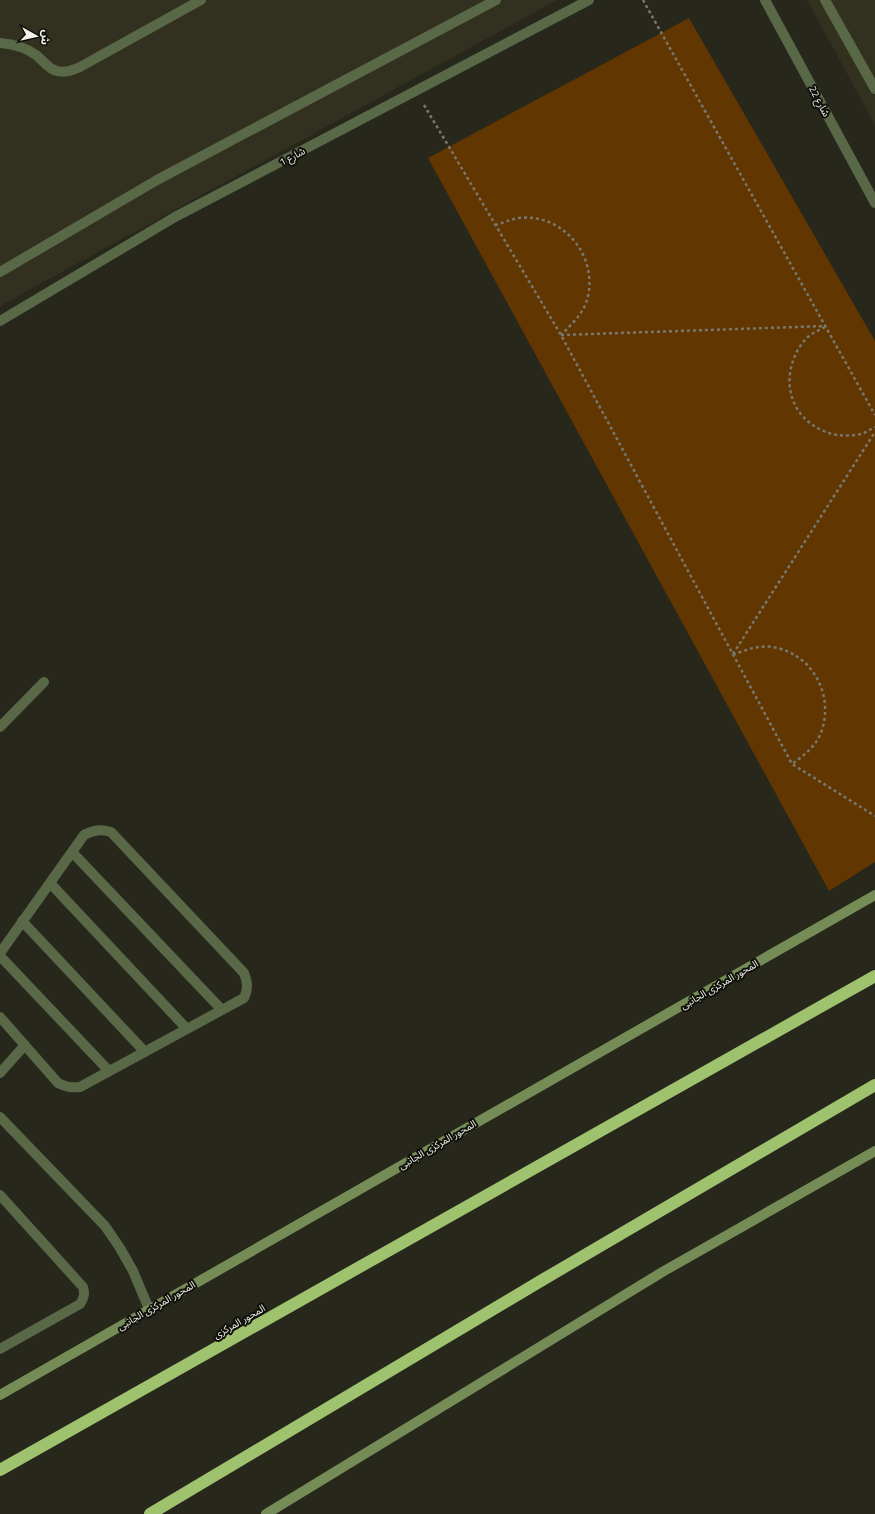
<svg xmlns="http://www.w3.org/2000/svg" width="875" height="1514" font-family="'Titillium Web','Noto Sans Arabic',sans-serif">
<rect width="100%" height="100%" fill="#27271c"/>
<path fill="#323120" d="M 0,0 L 557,0 L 0,306 Z
M 807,0 L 875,0 L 875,125 Z"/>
<path fill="#623600" d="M 689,18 L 875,341 L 875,862 L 829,891 L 428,158 Z"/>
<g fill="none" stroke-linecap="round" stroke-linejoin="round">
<path stroke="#78786f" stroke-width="2.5" stroke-dasharray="3 3" stroke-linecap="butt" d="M 643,0 L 875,415
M 424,105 L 561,335 L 792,764 L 875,816
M 495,225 C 503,223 511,219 519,218 C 562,213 597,254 588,296 C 585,312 572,324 561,335
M 825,327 C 820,330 814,332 809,336 C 803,341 797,350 794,358 C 780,394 800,428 837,435 C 845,436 856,436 864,433 C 868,431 871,429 875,427
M 561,335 L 826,326
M 733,654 L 875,432
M 733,655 C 745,650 758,645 772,647 C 813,653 836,697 820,735 C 814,748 803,756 792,764"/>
<path stroke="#596847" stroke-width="10" d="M 0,43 C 13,44 25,47 36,55 C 40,58 43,62 48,66 C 58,75 69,72 80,67 L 201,0
M 0,727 L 44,682
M 72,852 L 222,1010
M 50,883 L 187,1029
M 22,921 L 145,1052
M 0,953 L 84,835 C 94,830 101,829 111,832 L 244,973 C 248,983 248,989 244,998 L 80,1087 C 71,1088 66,1087 58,1083 L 0,1017
M 0,956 L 109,1071
M 0,1073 L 25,1045
M 0,1195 L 83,1287 C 85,1294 84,1298 80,1304 L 0,1349"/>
<path stroke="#596847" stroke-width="10" d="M 765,0 L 875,203
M 825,0 L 875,89
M 0,272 L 157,180 L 496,0
M 0,321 L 175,217 L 589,0
M 0,1117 L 105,1226 L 120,1248 L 133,1271 L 149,1309"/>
<path stroke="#758c57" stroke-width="10" d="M 0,1395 L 875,895
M 266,1514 L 664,1271 L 875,1151"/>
<path stroke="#9fc26e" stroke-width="12" d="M 0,1470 L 875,976
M 150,1514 L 544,1279 L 875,1085"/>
</g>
<g text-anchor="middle" stroke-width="4" stroke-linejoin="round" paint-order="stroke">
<g font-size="10" fill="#f2f2eb" stroke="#10100b">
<text transform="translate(820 101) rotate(62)" y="4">شارع 22</text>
<text transform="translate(292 156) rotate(-28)" y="4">شارع 1</text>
<text transform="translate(719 984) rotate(-30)" y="4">المحور المركزى الجانبى</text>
<text transform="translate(437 1144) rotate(-30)" y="4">المحور المركزى الجانبى</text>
<text transform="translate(156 1305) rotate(-30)" y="4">المحور المركزى الجانبى</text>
<text transform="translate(239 1321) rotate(-30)" y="4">المحور المركزى</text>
</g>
</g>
<g transform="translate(36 36) rotate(98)" stroke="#10100b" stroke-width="3" paint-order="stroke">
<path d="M0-3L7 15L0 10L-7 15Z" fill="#f2f2eb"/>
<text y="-6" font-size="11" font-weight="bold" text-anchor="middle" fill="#f2f2eb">ش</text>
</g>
</svg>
